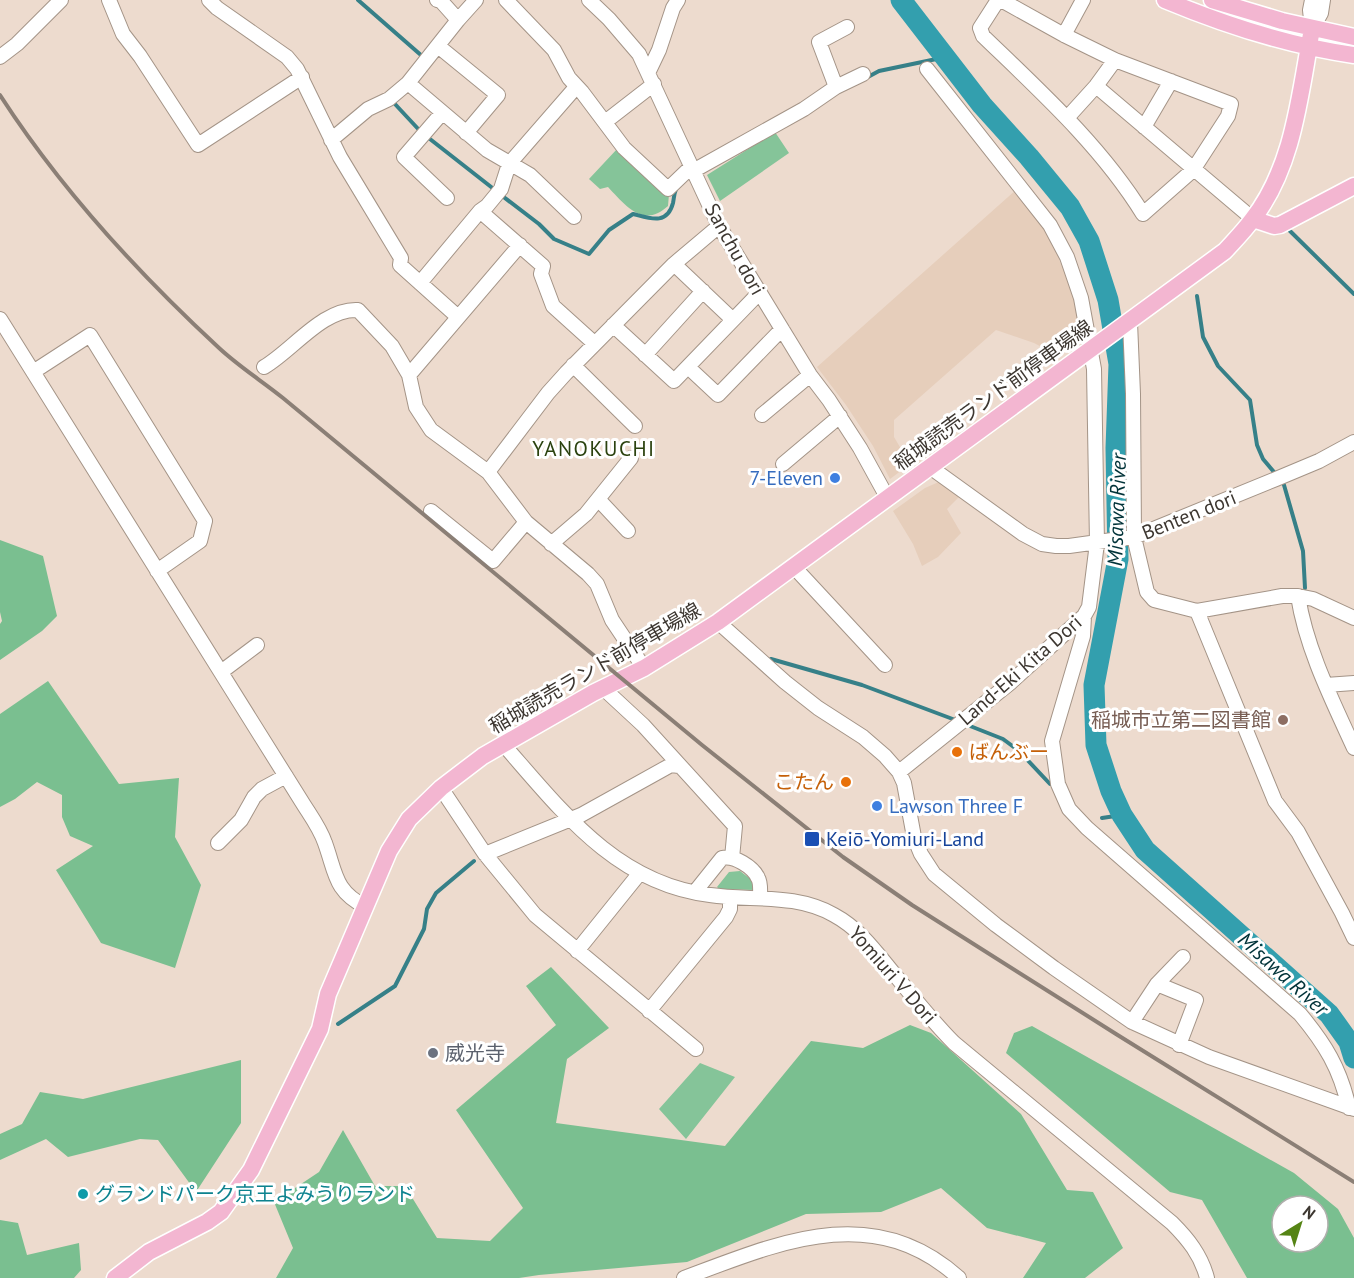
<svg xmlns="http://www.w3.org/2000/svg" width="1354" height="1278" font-family="'PT Sans','Noto Sans JP',sans-serif">
<rect width="100%" height="100%" fill="#eddbce"/>
<path fill="#e6cebb" d="M 1017,189 L 1046,229 L 1070,285 L 1077,309 L 1082,338 L 1059,356 L 1034,343 L 996,330 L 894,420 L 894,437 L 910,464 L 890,479 L 873,446 L 846,405 L 817,367 Z
M 941,481 L 961,495 L 947,509 L 961,533 L 938,557 L 922,566 L 913,544 L 893,511 L 925,488 Z"/>
<path fill="#85c499" d="M 775,132 L 789,153 L 720,201 L 707,175 Z
M 618,148 L 669,194 L 668,206 C 643,229 625,205 608,187 L 600,189 L 589,179 Z
M 740,871 L 753,881 L 754,890 L 719,889 L 717,887 L 729,872 Z
M 700,1063 L 735,1077 L 686,1139 L 659,1109 Z"/>
<path fill="#7abf90" fill-rule="evenodd" d="M 0,540 L 43,556 L 57,616 L 42,631 L 0,660 L 0,624 L 2,621 L 0,612 Z
M 48,681 L 119,784 L 179,778 L 175,837 L 201,885 L 175,968 L 101,943 L 56,870 L 93,846 L 70,836 L 62,817 L 62,795 L 37,782 L 15,799 L 0,807 L 0,714 Z
M 551,967 L 609,1028 L 567,1059 L 556,1123 L 725,1146 L 811,1041 L 863,1048 L 910,1025 L 931,1033 L 1021,1114 L 1067,1190 L 1093,1192 L 1123,1248 L 1085,1278 L 1023,1278 L 1046,1243 L 987,1228 L 941,1188 L 881,1212 L 806,1214 L 687,1262 L 539,1275 L 519,1278 L 276,1278 L 293,1248 L 274,1202 L 319,1172 L 343,1130 L 375,1186 L 405,1186 L 437,1238 L 490,1241 L 523,1208 L 456,1110 L 556,1025 L 526,986 Z
M 1032,1026 L 1294,1173 L 1338,1209 L 1354,1238 L 1354,1278 L 1247,1278 L 1202,1200 L 1170,1192 L 1006,1053 L 1014,1033 ZM 1282,1206 L 1318,1206 L 1318,1242 L 1282,1242 Z
M 241,1060 L 241,1123 L 196,1192 L 158,1140 L 140,1139 L 68,1157 L 46,1139 L 0,1160 L 0,1134 L 22,1124 L 40,1092 L 83,1099 Z
M 0,1220 L 18,1223 L 27,1255 L 79,1243 L 81,1270 L 74,1278 L 0,1278 Z"/>
<g fill="none" stroke-linecap="round" stroke-linejoin="round">
<path stroke="#368088" stroke-width="4" d="M 358,0 L 422,56 L 420,59
M 866,78 L 879,71 L 946,57
M 394,103 L 421,132 L 495,190
M 501,195 L 539,224 L 554,239 L 589,254 L 609,230 L 633,214 C 649,218 667,226 673,203 C 674,198 674,194 676,189
M 1290,231 L 1354,294
M 1197,296 L 1203,337 L 1218,366 L 1250,400 L 1257,445 L 1263,459 L 1274,472
M 1284,485 L 1303,551 L 1305,588
M 771,659 L 862,685 L 958,721
M 965,724 L 1003,739 L 1019,751 L 1050,784
M 1102,818 L 1122,815
M 338,1024 L 395,986 L 424,929 L 427,909 L 436,893 L 474,861"/>
<path stroke="#339fae" stroke-width="21" d="M 901,0 L 982,105 L 1029,157 L 1070,207 L 1089,241 L 1108,300 L 1119,364 L 1116,448 L 1118,559 L 1094,685 L 1096,745 L 1111,791 L 1122,815 L 1145,850 L 1329,1014 L 1349,1042 L 1354,1058"/>
<defs>
<path id="minor" d="M 109,0 L 123,34 L 140,56 L 198,145 L 302,77
M 209,0 L 217,8 L 287,57 L 297,69 L 340,157 L 401,258 L 400,265 L 458,317
M 437,0 L 441,1 L 458,20
M 506,0 L 554,50 L 569,78 L 582,92 L 624,148 L 668,189 L 691,167
M 589,0 L 609,19 L 639,54 L 719,226 L 810,375 L 829,400 L 860,448 L 887,497
M 998,0 L 980,28 L 983,36 C 1040,91 1101,146 1143,214 L 1193,170 L 1228,116 L 1231,104 L 1115,60 L 1064,35 L 1001,0
M 1312,29 L 1321,13 L 1323,0
M 1312,29 L 1310,10 L 1312,0
M 1064,35 L 1083,0
M 438,46 L 498,95 L 466,133
M 0,57 L 17,44 L 61,0
M 648,73 L 659,50 L 673,8 L 678,0
M 408,83 L 487,150 L 530,175 L 574,217
M 1096,86 L 1253,219
M 836,87 L 819,42 L 847,27
M 442,113 L 404,157 L 447,198
M 1067,118 L 1096,86 L 1115,60
M 605,122 L 654,84
M 1144,127 L 1171,81
M 331,140 L 368,109 L 389,99 L 408,83 L 458,20 L 476,0
M 693,171 L 804,109 L 836,87 L 863,74
M 480,211 L 543,266 L 541,274 L 553,306 L 594,343
M 674,264 L 732,319
M 420,283 L 480,211 L 487,206 L 501,189 L 509,164 L 576,87
M 0,319 L 302,802 C 310,815 320,828 325,843 C 336,873 334,891 366,907
M 1130,322 L 1133,394 L 1134,537 L 1147,592 L 1154,600 L 1197,611 L 1282,596 L 1298,596 L 1313,599 L 1354,618
M 613,325 L 674,381 L 759,293
M 645,355 L 703,291
M 573,365 L 635,426
M 264,367 C 293,350 323,308 358,310 L 392,346 L 409,375 L 416,407 L 431,430 L 488,472 L 526,522 L 588,574 L 597,584 L 612,620 L 644,668
M 688,367 L 718,395 L 782,329
M 33,372 L 90,335 L 205,521 L 200,541 L 157,571
M 409,375 L 520,245
M 762,415 L 810,375
M 783,464 L 840,416
M 930,467 L 1023,534 L 1042,544 L 1056,546 L 1069,546 L 1134,537 L 1276,479 L 1319,461 L 1354,442
M 488,472 L 548,393 L 566,373 L 674,264 L 719,226
M 598,499 L 628,531
M 431,511 L 493,561 L 526,522
M 551,544 L 586,514 L 631,458
M 794,567 L 885,665
M 1298,596 C 1306,648 1332,700 1354,748
M 1197,611 L 1275,801 L 1298,832 L 1342,913 L 1354,938
M 1084,616 L 1083,636 L 1052,741 L 1058,784 L 1069,809 L 1087,828 L 1300,1014 C 1325,1044 1340,1068 1349,1108
M 718,622 L 785,682 L 818,708 L 863,737 L 885,756 L 899,772 L 904,783 L 914,837 L 921,854 L 934,874 L 996,925 L 1054,968 L 1132,1022 L 1209,1057 L 1354,1109
M 221,672 L 257,645
M 1326,685 L 1354,683
M 603,688 L 643,725 L 735,826 L 732,858
M 503,744 C 561,810 616,884 710,895 C 752,901 795,893 834,915 C 860,929 876,952 895,975 C 914,998 933,1022 954,1043 L 1172,1223 C 1188,1239 1201,1255 1207,1278
M 899,772 L 1010,683 L 1084,616 L 1089,607 L 1097,543 L 1094,369 L 1081,298 L 1067,257 L 1050,225 L 927,69
M 441,788 L 485,854 L 535,915 L 696,1049
M 218,843 L 241,820 L 254,797 L 262,789 L 286,776
M 485,854 L 581,815 L 671,765 L 679,766
M 697,893 L 698,888 L 722,858 C 734,855 753,867 758,878 C 761,883 760,891 760,897
M 577,951 L 639,874
M 1157,984 L 1196,1000 L 1179,1045
M 649,1011 L 726,917 L 730,909 L 730,897
M 1132,1022 L 1157,984 L 1183,957
M 684,1278 C 778,1243 873,1200 959,1278"/>
<path id="major" d="M 1165,0 C 1225,25 1290,46 1354,55
M 1212,0 L 1282,21 L 1354,37
M 1253,219 L 1274,226 L 1280,225 L 1354,186
M 115,1278 L 149,1252 L 207,1222 L 221,1212 L 251,1170 L 320,1029 L 328,994 L 389,851 L 409,819 L 441,788 L 483,756 L 593,693 L 644,668 L 718,622 L 1225,251 C 1234,241 1244,231 1252,220 C 1294,167 1300,93 1312,29"/>
</defs>
<use href="#minor" stroke="#a49487" stroke-width="16"/>
<use href="#major" stroke="#fff" stroke-width="19"/>
<use href="#minor" stroke="#fff" stroke-width="14"/>
<use href="#major" stroke="#f3b6d1" stroke-width="16"/>
<path stroke="#8b7f76" stroke-width="4" d="M 0,95 C 60,188 137,272 218,347 C 238,366 262,381 283,398 L 702,745 L 843,857 L 912,905 L 1116,1034 L 1354,1182"/>
</g>
<g fill="#3f7fe0" stroke="#fff" stroke-width="2">
<circle cx="835" cy="478" r="6"/>
<circle cx="877" cy="806" r="6"/>
</g>
<circle fill="#8d6e63" stroke="#fff" stroke-width="2" cx="1283" cy="720" r="6"/>
<g fill="#e8710a" stroke="#fff" stroke-width="2">
<circle cx="957" cy="752" r="6"/>
<circle cx="846" cy="782" r="6"/>
</g>
<rect fill="#1a4fb4" stroke="#fff" stroke-width="2" x="804" y="831" width="16" height="16" rx="3"/>
<circle fill="#6b7280" stroke="#fff" stroke-width="2" cx="433" cy="1053" r="6"/>
<circle fill="#0f9aa8" stroke="#fff" stroke-width="2" cx="83" cy="1194" r="6"/>
<g text-anchor="middle" stroke-width="6" stroke-linejoin="round" paint-order="stroke">
<g font-size="20" fill="#3d3731" stroke="#fff">
<text transform="translate(735 249) rotate(61)" y="7">Sanchu dori</text>
<text transform="translate(993 395) rotate(-36)" y="7">稲城読売ランド前停車場線</text>
<text transform="translate(1189 515) rotate(-22)" y="7">Benten dori</text>
<text transform="translate(595 668) rotate(-30)" y="7">稲城読売ランド前停車場線</text>
<text transform="translate(1020 670) rotate(-41)" y="7">Land-Eki Kita Dori</text>
<text transform="translate(893 975) rotate(49)" y="7">Yomiuri V Dori</text>
</g>
<g font-size="20" fill="#366cbe" stroke="#fff" text-anchor="end">
<text x="823" y="485">7-Eleven</text>
<text x="889" y="813" text-anchor="start">Lawson Three F</text>
</g>
<g font-size="20" fill="#785e54" stroke="#fff" text-anchor="end">
<text x="1271" y="727">稲城市立第二図書館</text>
</g>
<g font-size="20" fill="#c56008" stroke="#fff" text-anchor="start">
<text x="969" y="759">ばんぶー</text>
<text x="834" y="789" text-anchor="end">こたん</text>
</g>
<g font-size="20" fill="#164399" stroke="#fff" text-anchor="start">
<text x="826" y="846">Keiō-Yomiuri-Land</text>
</g>
<g font-size="20" fill="#5b616d" stroke="#fff" text-anchor="start">
<text x="445" y="1060">威光寺</text>
</g>
<g font-size="20" fill="#0d838f" stroke="#fff" text-anchor="start">
<text x="95" y="1201">グランドパーク京王よみうりランド</text>
</g>
<g font-size="21" letter-spacing="1.5" fill="#2b420f" stroke="#fff">
<text x="594" y="456">YANOKUCHI</text>
</g>
<g font-size="21" font-style="italic" fill="#003238" stroke="#fff">
<text transform="translate(1117 510) rotate(-88)" y="7">Misawa River</text>
<text transform="translate(1283 974) rotate(42)" y="7">Misawa River</text>
</g>
</g>
<g transform="translate(1300 1224) rotate(38)"><circle r="28" fill="#ffffff" stroke="#b1afad" stroke-width="1.5"/>
<path d="M0-4.5L10 22L0 15L-10 22Z" fill="#558414"/>
<text y="-9" font-size="16" font-weight="bold" text-anchor="middle" fill="#3d3731">N</text>
</g>
</svg>
